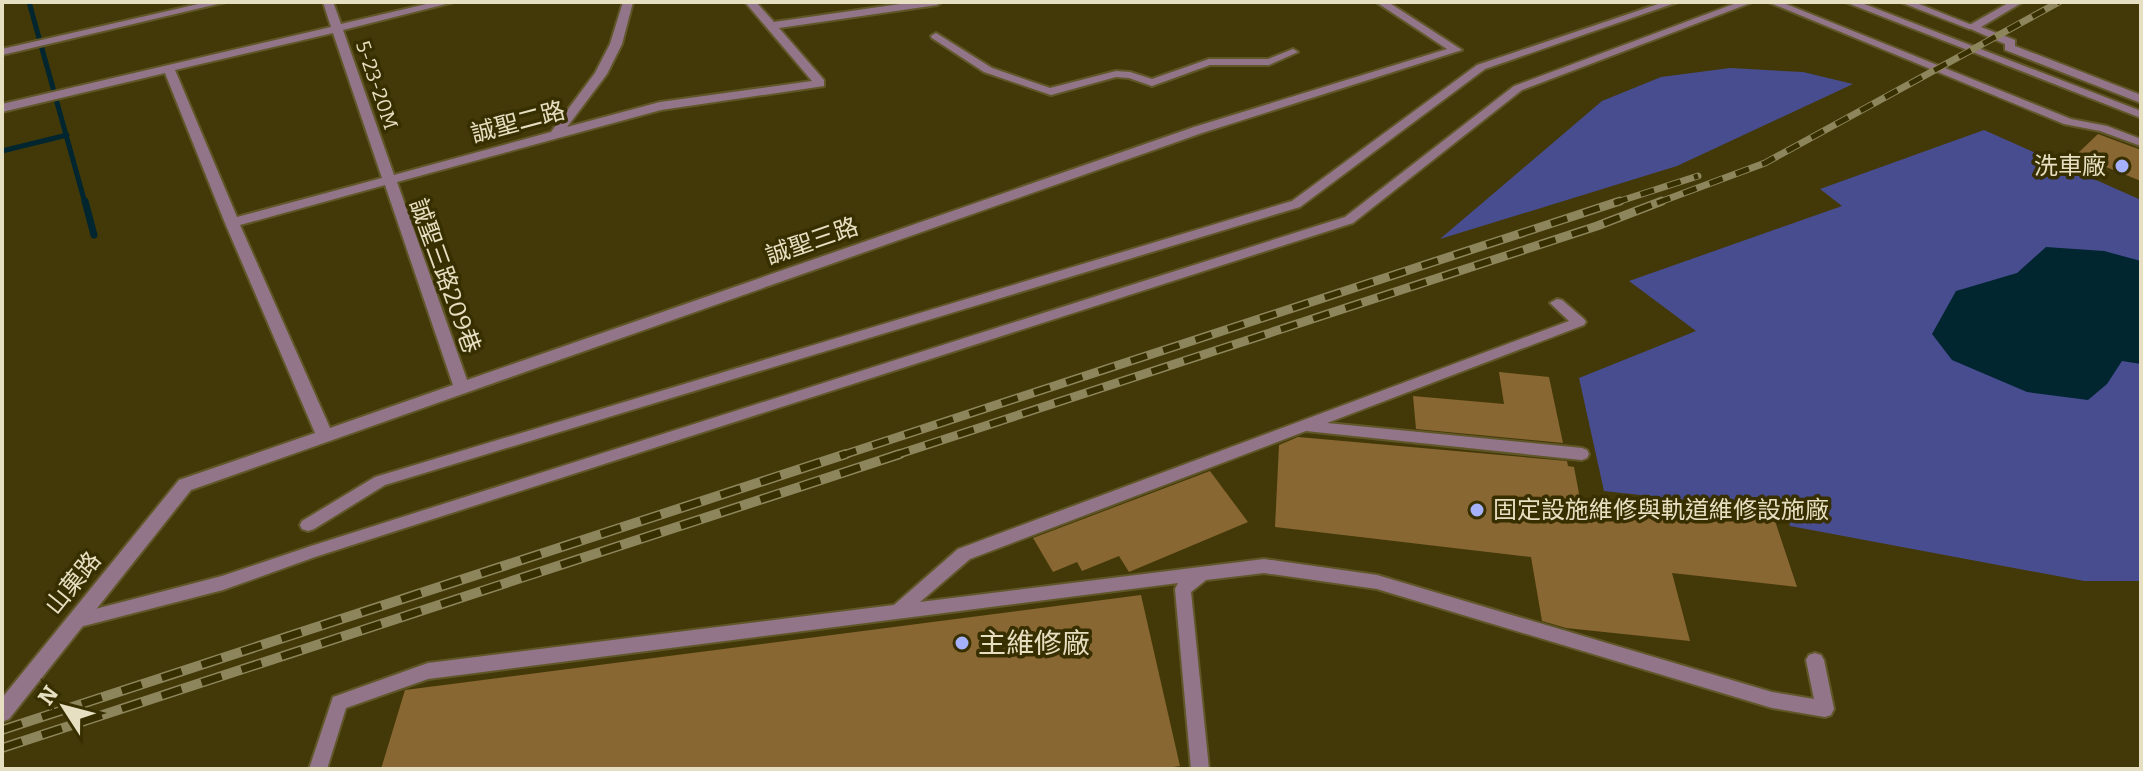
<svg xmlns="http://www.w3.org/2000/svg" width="2143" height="771" font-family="Bitter,'Noto Sans TC',serif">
<rect width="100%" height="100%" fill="#433908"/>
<path fill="#474d8f" d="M 1730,68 L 1803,72 L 1853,84 L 1677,166 L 1440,239 L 1602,101 L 1661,77 Z
M 1984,130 L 2141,200 L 2141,581 L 2084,581 L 1790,526 L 1785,511 L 1604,491 L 1579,378 L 1696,331 L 1629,281 L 1842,206 L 1820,189 Z"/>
<path fill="#01262f" d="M 2046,247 L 2104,251 L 2141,261 L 2141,364 L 2122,361 L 2107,384 L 2088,400 L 2027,392 L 1952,360 L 1932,334 L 1956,291 L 2017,273 Z"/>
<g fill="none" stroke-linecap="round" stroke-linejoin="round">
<path stroke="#01262f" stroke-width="5" d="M 29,2 L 85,203
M 2,151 L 67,135"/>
<path stroke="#01262f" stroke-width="7" d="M 85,201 L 94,235"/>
</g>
<path fill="#886732" d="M 2098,134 L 2141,150 L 2141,181 L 2076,155 Z
M 1499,372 L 1549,377 L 1563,443 L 1416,429 L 1413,396 L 1504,404 Z
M 1298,437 L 1567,461 L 1568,466 L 1574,467 L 1580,499 L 1775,521 L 1797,587 L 1672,573 L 1690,641 L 1566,628 L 1542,621 L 1531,557 L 1275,527 L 1279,445 Z
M 1210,471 L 1248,522 L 1129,572 L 1119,556 L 1082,571 L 1077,562 L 1053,572 L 1033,538 Z
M 1141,595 L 1180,766 L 1160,769 L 381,769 L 405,690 Z"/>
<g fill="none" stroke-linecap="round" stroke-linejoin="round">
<defs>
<path id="service" d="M 1664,2 L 1678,2 L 1485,69 L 1300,207 L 385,485 L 314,529 L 308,531 L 302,529 L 300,525 L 302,521 L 375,477 L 1292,201 L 1477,65 Z
M 1739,2 L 1753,2 L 1522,90 L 1353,223 L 315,557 L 223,590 L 76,628 L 70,626 L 68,621 L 70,616 L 76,614 L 222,576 L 311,546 L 1345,217 L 1514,86 Z
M 1768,2 L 1781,2 L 2071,119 L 2107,126 L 2141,139 L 2141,146 L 2100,131 L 2064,124 Z
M 1845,2 L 1859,2 L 2141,111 L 2141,118 Z
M 1900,2 L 1914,2 L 1977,27 L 1969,29 Z
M 936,33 L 992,68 L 1050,88 L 1116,71 L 1130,72 L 1152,79 L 1209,59 L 1268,59 L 1293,49 L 1298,52 L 1269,65 L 1210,65 L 1152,86 L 1129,78 L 1116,77 L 1051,95 L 984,72 L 932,38 L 931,36 Z
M 1557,299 L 1562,300 L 1584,319 L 1586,322 L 1584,325 L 1327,423 L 1582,448 L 1587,450 L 1589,454 L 1587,458 L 1582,460 L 1306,431 L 970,559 L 920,602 L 1264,559 L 1377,575 L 1772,692 L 1814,699 L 1806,660 L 1809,655 L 1815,653 L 1821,655 L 1824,660 L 1834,709 L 1831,715 L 1825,717 L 1772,708 L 1377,589 L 1264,573 L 1206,580 L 1191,592 L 1209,769 L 1191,769 L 1175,589 L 1178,583 L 428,679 L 346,708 L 327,769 L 309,769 L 333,697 L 428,663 L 894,605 L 958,549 L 1569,321 L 1550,303 Z"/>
<path id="minor" d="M 207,2 L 226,2 L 2,55 L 2,49 Z
M 323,2 L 333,2 L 341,24 L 435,2 L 454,2 L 343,30 L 394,175 L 551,132 L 595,73 L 610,44 L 623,2 L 633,2 L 622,44 L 607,74 L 567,127 L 660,102 L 812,81 L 745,2 L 756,2 L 774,22 L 914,2 L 942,2 L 937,5 L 779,28 L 824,80 L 824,86 L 661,110 L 397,182 L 467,380 L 1194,127 L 1447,49 L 1376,2 L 1388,2 L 1462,50 L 1202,133 L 191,490 L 9,719 L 2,722 L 2,698 L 179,480 L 315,433 L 225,223 L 165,73 L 2,112 L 2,104 L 331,27 ZM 333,33 L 382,178 L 237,217 L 175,70 ZM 385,185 L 453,385 L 330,428 L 240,225 Z
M 2010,2 L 2023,2 L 1981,27 L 2015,40 L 2015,46 L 2141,95 L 2141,103 L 2005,50 L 2005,44 L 1966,27 Z"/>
</defs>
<use href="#service" stroke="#605729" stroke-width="4"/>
<use href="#minor" stroke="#605729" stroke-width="4"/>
<use href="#service" fill="#93758a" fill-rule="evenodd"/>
<use href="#minor" fill="#93758a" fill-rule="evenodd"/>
<defs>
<path id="rail-far2" d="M 1614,203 L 1698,176
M 1657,203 L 1765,163 L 2059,2"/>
<path id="rail-far1" d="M 840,456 L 1620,201
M 893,456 L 1597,226 L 1662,201"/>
<path id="rail" d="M 2,730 L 846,454
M 2,748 L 900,454"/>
</defs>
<use href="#rail-far2" stroke="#8d855c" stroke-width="7"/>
<use href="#rail-far1" stroke="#8d855c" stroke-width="9"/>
<use href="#rail" stroke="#8d855c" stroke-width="10"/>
<use href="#rail-far2" stroke="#382f00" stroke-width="5" stroke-dasharray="14" stroke-linecap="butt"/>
<use href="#rail-far1" stroke="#382f00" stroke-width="6" stroke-dasharray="17" stroke-linecap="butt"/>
<use href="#rail" stroke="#382f00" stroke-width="7" stroke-dasharray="21" stroke-linecap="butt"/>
</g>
<g fill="#a6b1fc" stroke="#382f00" stroke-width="3">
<circle cx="2122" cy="166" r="8"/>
<circle cx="1477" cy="510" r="8"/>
<circle cx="962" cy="643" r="8"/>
</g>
<g text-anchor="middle" stroke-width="7" stroke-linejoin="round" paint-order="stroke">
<g font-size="20" fill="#e6dfc1" stroke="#382f00">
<text transform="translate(377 85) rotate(71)" y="7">5-23-20M</text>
</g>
<g font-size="24" fill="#e6dfc1" stroke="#382f00">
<text transform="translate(518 122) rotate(-15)" y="8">誠聖二路</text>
<text transform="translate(812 241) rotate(-19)" y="8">誠聖三路</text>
<text transform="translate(445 276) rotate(70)" y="8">誠聖三路209巷</text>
<text transform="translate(73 583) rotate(-51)" y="8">山菓路</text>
</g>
<g font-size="24" fill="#e6dfc1" stroke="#382f00" text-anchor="end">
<text x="2106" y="174">洗車廠</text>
<text x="1493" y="518" text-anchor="start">固定設施維修與軌道維修設施廠</text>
</g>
<g font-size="28" fill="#e6dfc1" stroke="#382f00" text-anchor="start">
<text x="978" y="653">主維修廠</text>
</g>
</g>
<rect width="2143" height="771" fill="none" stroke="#e6dfc1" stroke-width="8"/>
<g transform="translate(64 707) rotate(306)" stroke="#382f00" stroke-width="6" paint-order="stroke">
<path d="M0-6L14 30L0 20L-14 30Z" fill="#e6dfc1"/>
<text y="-12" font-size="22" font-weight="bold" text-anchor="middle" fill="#e6dfc1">N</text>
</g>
</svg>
